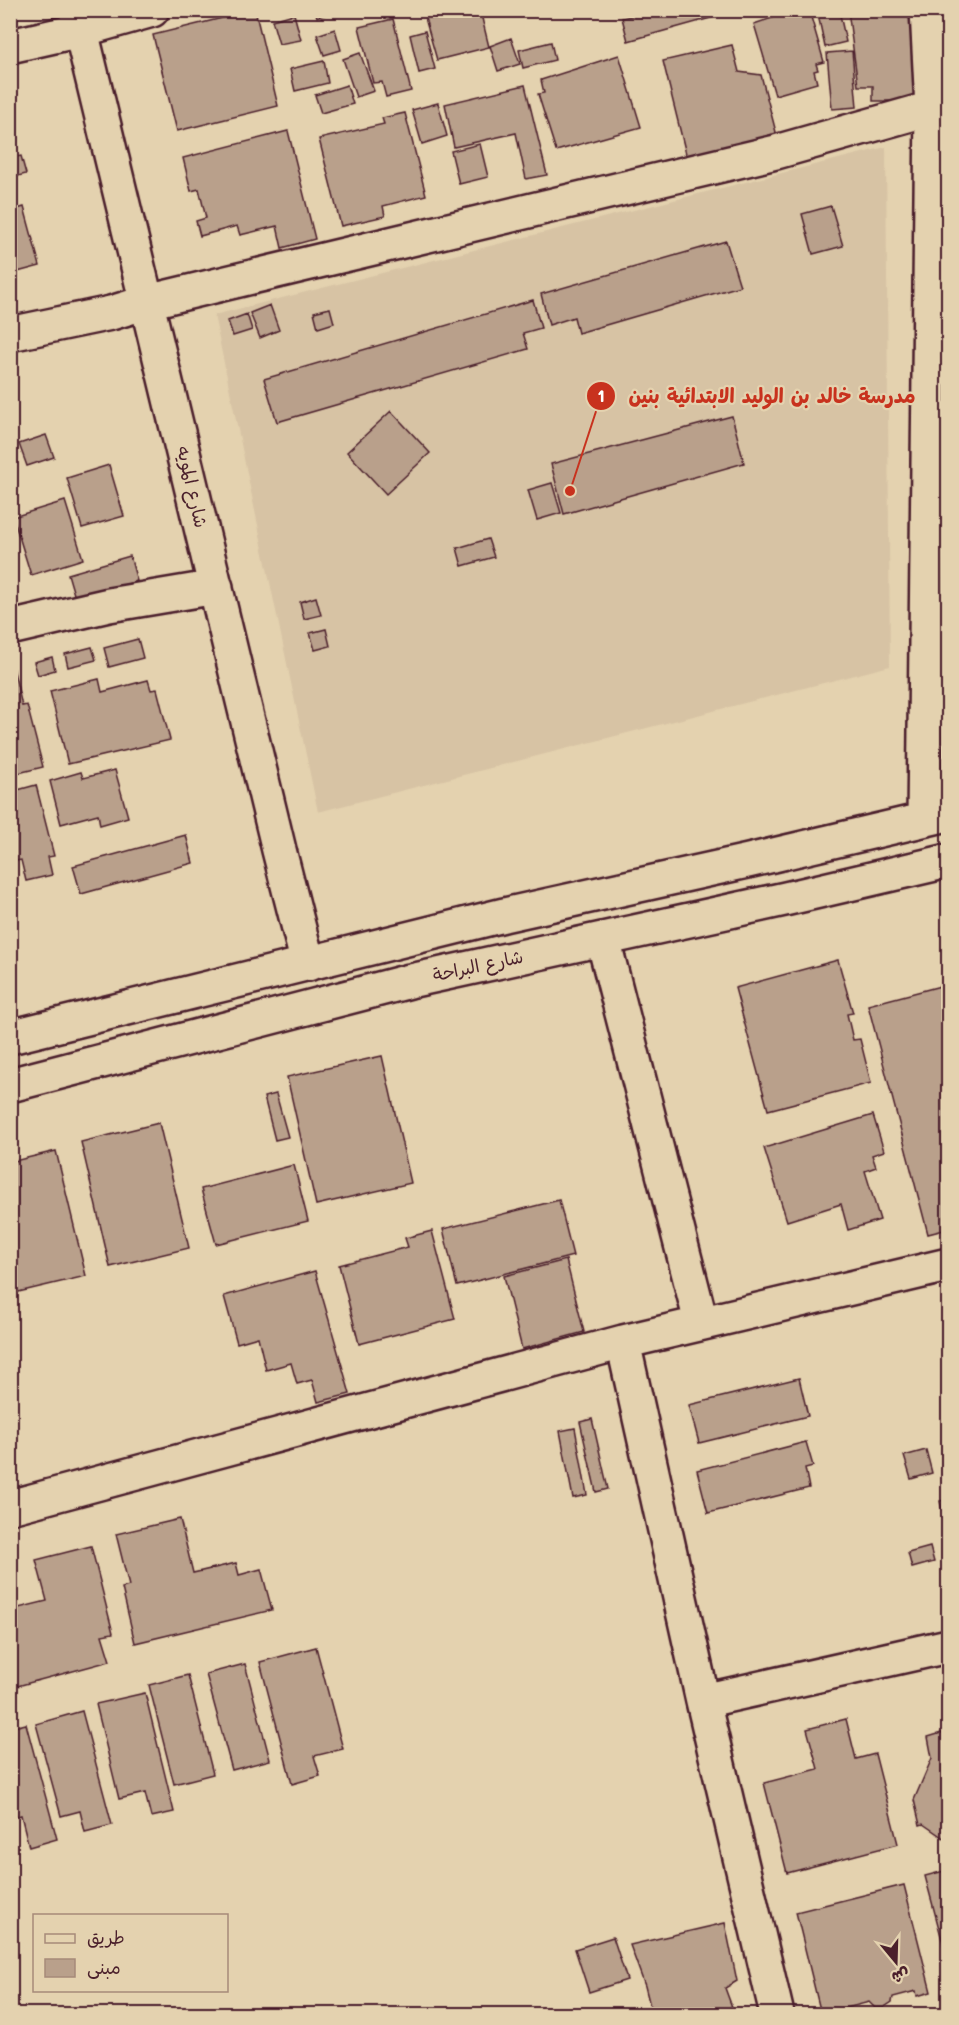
<svg xmlns="http://www.w3.org/2000/svg" width="959" height="2025" font-family="Mali,'Playpen Sans Arabic',sans-serif">
<rect width="100%" height="100%" fill="#e4d2af"/>
<filter id="ink" filterUnits="userSpaceOnUse"><feTurbulence type="fractalNoise" baseFrequency=".0167" numOctaves="2"/><feDisplacementMap in="SourceGraphic" scale="12" xChannelSelector="R" yChannelSelector="G"/><feConvolveMatrix kernelMatrix="1 2 1 2 8 2 1 2 1" color-interpolation-filters="sRGB"/></filter>
<g filter="url(#ink)">
<path fill="#d7c3a4" d="M 886,147 L 890,666 L 318,812 L 214,315 Z"/>
<path fill="#b9a08b" stroke="#4a1f2b" stroke-width="1.5" d="M 255,10 L 278,106 L 177,131 L 153,35 Z
M 315,10 L 336,10 L 336,11 L 317,17 Z
M 456,10 L 480,10 L 489,47 L 437,60 L 425,18 Z
M 634,10 L 716,10 L 718,16 L 628,41 L 622,18 L 635,15 Z
M 796,10 L 809,10 L 824,62 L 816,64 L 818,70 L 814,71 L 817,83 L 775,95 L 754,24 Z
M 817,10 L 839,10 L 846,42 L 825,47 Z
M 848,10 L 919,10 L 919,101 L 873,101 L 873,86 L 858,86 Z
M 294,14 L 301,40 L 279,44 L 272,20 Z
M 393,19 L 411,91 L 386,97 L 382,82 L 373,83 L 359,27 Z
M 335,29 L 341,50 L 324,55 L 317,35 Z
M 425,31 L 435,69 L 419,73 L 410,35 Z
M 511,38 L 520,64 L 498,71 L 490,46 Z
M 551,42 L 555,60 L 523,68 L 519,50 Z
M 732,45 L 739,72 L 761,75 L 777,136 L 687,158 L 663,61 Z
M 852,51 L 857,107 L 832,109 L 827,53 Z
M 360,53 L 374,91 L 356,97 L 343,59 Z
M 619,55 L 641,127 L 556,151 L 538,94 L 544,93 L 541,80 Z
M 324,61 L 328,83 L 295,91 L 290,69 Z
M 347,85 L 353,104 L 321,113 L 315,95 Z
M 525,85 L 547,175 L 526,179 L 516,133 L 454,147 L 445,104 Z
M 438,103 L 447,136 L 422,144 L 412,110 Z
M 405,113 L 426,195 L 383,206 L 385,216 L 341,226 L 319,139 L 384,124 L 382,118 Z
M 288,131 L 315,239 L 282,248 L 277,226 L 240,235 L 237,226 L 200,236 L 196,221 L 206,218 L 199,189 L 191,191 L 183,158 Z
M 480,144 L 488,177 L 459,184 L 451,151 Z
M 21,156 L 26,174 L 10,178 L 10,158 Z
M 831,206 L 843,246 L 813,254 L 802,214 Z
M 24,207 L 40,266 L 10,274 L 10,211 Z
M 726,241 L 740,286 L 578,333 L 574,317 L 549,325 L 541,294 Z
M 533,300 L 541,328 L 523,333 L 528,349 L 277,422 L 264,379 Z
M 270,305 L 279,330 L 260,338 L 250,313 Z
M 330,308 L 334,323 L 318,328 L 314,312 Z
M 247,314 L 252,330 L 233,336 L 228,321 Z
M 391,411 L 430,453 L 386,494 L 347,452 Z
M 732,416 L 744,463 L 564,514 L 551,464 Z
M 46,435 L 54,457 L 27,466 L 19,444 Z
M 109,465 L 124,516 L 82,528 L 67,478 Z
M 552,483 L 561,513 L 537,520 L 528,490 Z
M 65,501 L 83,559 L 31,575 L 13,517 Z
M 488,539 L 494,557 L 462,566 L 457,548 Z
M 130,556 L 137,581 L 114,588 L 78,608 L 68,574 Z
M 316,597 L 321,615 L 304,619 L 300,602 Z
M 326,629 L 330,646 L 315,650 L 310,633 Z
M 138,639 L 143,658 L 109,667 L 104,648 Z
M 92,647 L 96,660 L 68,667 L 65,654 Z
M 52,657 L 55,670 L 38,675 L 34,662 Z
M 13,667 L 22,706 L 27,705 L 43,767 L 10,775 L 10,668 Z
M 99,679 L 102,692 L 148,680 L 151,690 L 157,689 L 170,740 L 68,764 L 50,691 Z
M 115,770 L 128,817 L 100,825 L 98,814 L 61,824 L 50,781 L 81,772 L 83,778 Z
M 36,785 L 54,856 L 48,857 L 52,875 L 26,881 L 21,860 L 10,862 L 10,792 Z
M 186,835 L 193,863 L 81,894 L 73,866 Z
M 838,960 L 853,1013 L 847,1014 L 853,1040 L 860,1039 L 871,1083 L 768,1110 L 735,988 Z
M 948,984 L 948,1229 L 928,1234 L 868,1005 Z
M 382,1056 L 411,1183 L 316,1205 L 287,1077 Z
M 276,1094 L 288,1137 L 275,1140 L 264,1097 Z
M 873,1115 L 884,1151 L 872,1155 L 876,1167 L 865,1171 L 880,1220 L 848,1230 L 841,1204 L 787,1221 L 764,1148 Z
M 159,1123 L 189,1248 L 110,1267 L 81,1142 Z
M 56,1151 L 86,1276 L 10,1294 L 10,1162 Z
M 294,1165 L 308,1221 L 216,1244 L 201,1189 Z
M 559,1200 L 573,1256 L 457,1286 L 443,1229 Z
M 432,1231 L 455,1319 L 359,1344 L 339,1265 L 408,1247 L 405,1238 Z
M 566,1260 L 584,1332 L 522,1349 L 504,1276 Z
M 315,1271 L 350,1394 L 318,1402 L 312,1380 L 297,1384 L 291,1363 L 266,1370 L 258,1337 L 237,1343 L 224,1296 Z
M 799,1378 L 808,1416 L 699,1443 L 689,1405 Z
M 592,1419 L 608,1489 L 596,1492 L 580,1422 Z
M 575,1428 L 587,1495 L 573,1498 L 560,1431 Z
M 806,1442 L 813,1466 L 805,1468 L 809,1488 L 708,1513 L 697,1470 Z
M 926,1450 L 932,1473 L 911,1479 L 904,1456 Z
M 948,1499 L 948,1540 L 940,1501 Z
M 180,1519 L 193,1573 L 236,1563 L 239,1575 L 261,1569 L 272,1610 L 135,1643 L 122,1588 L 129,1586 L 116,1534 Z
M 91,1546 L 113,1633 L 102,1635 L 110,1661 L 10,1688 L 10,1610 L 47,1601 L 36,1560 Z
M 930,1547 L 934,1562 L 912,1568 L 908,1553 Z
M 316,1647 L 343,1749 L 314,1756 L 320,1776 L 292,1784 L 260,1662 Z
M 245,1664 L 270,1760 L 232,1770 L 206,1674 Z
M 188,1675 L 213,1774 L 174,1784 L 149,1685 Z
M 145,1693 L 174,1812 L 151,1817 L 145,1793 L 119,1799 L 96,1704 Z
M 82,1711 L 112,1825 L 85,1832 L 80,1811 L 61,1816 L 36,1724 Z
M 846,1719 L 856,1759 L 875,1754 L 898,1844 L 787,1873 L 764,1783 L 818,1769 L 807,1729 Z
M 26,1724 L 57,1839 L 29,1847 L 21,1815 L 10,1818 L 10,1728 Z
M 948,1731 L 948,1841 L 923,1824 L 920,1825 L 914,1800 L 932,1758 L 928,1737 Z
M 948,1870 L 948,1950 L 945,1951 L 925,1876 Z
M 904,1885 L 931,1992 L 917,1996 L 916,1991 L 893,1997 L 892,2002 L 883,2008 L 875,2008 L 869,2002 L 835,2011 L 836,2014 L 821,2014 L 796,1912 Z
M 725,1923 L 737,1981 L 725,1988 L 732,2007 L 712,2012 L 710,2014 L 652,2014 L 645,1986 L 630,1945 Z
M 613,1937 L 627,1980 L 589,1992 L 575,1949 Z"/>
<g fill="none" stroke-linecap="round" stroke-linejoin="round">
<defs>
<path id="minor" d="M 76,10 L 279,850 L 308,964
M 10,46 L 81,30 L 152,10
M 10,334 L 111,313 L 147,302 L 776,152 L 932,108
M 10,628 L 109,605 L 216,587
M 924,819 L 932,108 L 927,10
M 603,939 L 701,1322
M 10,1037 L 504,915 L 748,861 L 948,814
M 10,1085 L 410,981 L 785,899 L 948,861
M 623,1342 L 703,1701 L 777,2014
M 10,1507 L 623,1342 L 948,1265
M 703,1701 L 948,1646"/>
</defs>
<use href="#minor" stroke="#4a1f2b" stroke-width="38"/>
<use href="#minor" stroke="#e4d2af" stroke-width="33"/>
</g>
</g>
<g text-anchor="middle" stroke-width="4.5" stroke-linejoin="round" paint-order="stroke">
<g font-size="18" fill="#4a1f2b" stroke="#e4d2af">
<text transform="translate(192 487) rotate(77)" y="6">شارع المويه</text>
<text transform="translate(478 966) rotate(-12)" y="6">شارع البراحة</text>
</g>
</g>
<path fill="none" stroke="#c8321e" stroke-width="2" d="M570 491L601 396"/>
<g fill="#c8321e" stroke="#e4d2af" stroke-width="2">
<circle cx="570" cy="491" r="6"/>
<circle cx="601" cy="396" r="15"/>
</g>
<g font-size="18" text-anchor="middle" font-weight="bold" fill="#fff">
<text x="601" y="402">1</text>
</g>
<g font-size="20" text-anchor="middle" font-weight="bold" fill="#c8321e" stroke="#e4d2af" stroke-width="4.5" stroke-linejoin="round" paint-order="stroke">
<text x="772" y="403">مدرسة خالد بن الوليد الابتدائية بنين</text>
</g>
<rect width="959" height="2025" fill="none" stroke="#e4d2af" stroke-width="36"/>
<rect x="18" y="18" width="923" height="1989" fill="none" stroke="#4a1f2b" stroke-width="2" filter="url(#ink)"/>
<rect x="33" y="1914" width="195" height="78" fill="#e4d2af" stroke="#a68a7a" stroke-width="1.5"/>
<rect x="45" y="1934" width="30" height="9" fill="#e4d2af" stroke="#a68a7a" stroke-width="1.5"/>
<text x="87" y="1944" font-size="18" fill="#4a1f2b">طريق</text>
<rect x="45" y="1959" width="30" height="18" fill="#b9a08b" stroke="#a68a7a" stroke-width="1.5"/>
<text x="87" y="1974" font-size="18" fill="#4a1f2b">مبنى</text>
<g transform="translate(896 1962) rotate(161)" stroke="#e4d2af" stroke-width="4.5" paint-order="stroke">
<path d="M0-4.5L10 22L0 15L-10 22Z" fill="#4a1f2b"/>
<text y="-9" font-size="16" font-weight="bold" text-anchor="middle" fill="#4a1f2b">ش</text>
</g>
</svg>
